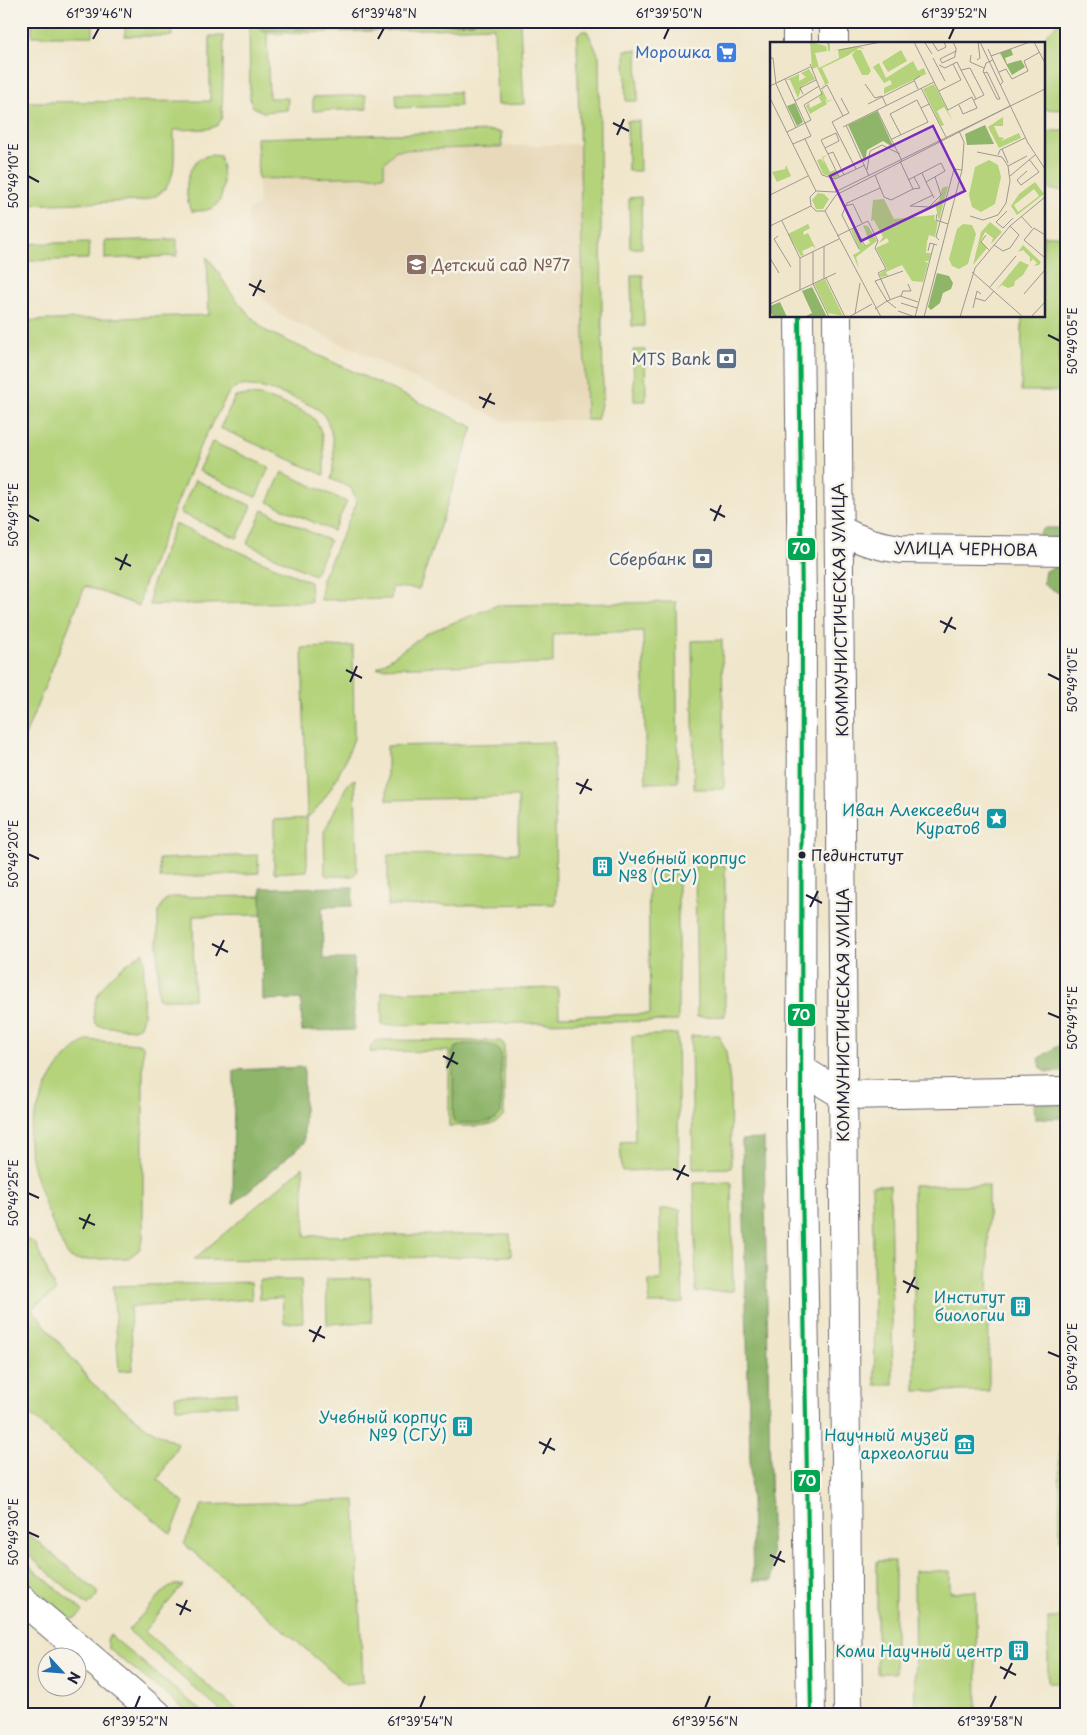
<svg xmlns="http://www.w3.org/2000/svg" width="1087" height="1735" font-family="'Playpen Sans',sans-serif">
<rect width="100%" height="100%" fill="#f7f3e8"/>
<filter id="ink" filterUnits="userSpaceOnUse"><feTurbulence type="fractalNoise" baseFrequency=".02" numOctaves="2"/><feDisplacementMap in="SourceGraphic" scale="10" xChannelSelector="R" yChannelSelector="G"/><feConvolveMatrix kernelMatrix="1 2 1 2 8 2 1 2 1" color-interpolation-filters="sRGB"/></filter>
<filter id="wash" filterUnits="userSpaceOnUse"><feTurbulence type="fractalNoise" baseFrequency=".0096" numOctaves="4" result="noise"/><feDisplacementMap in="SourceGraphic" scale="20" xChannelSelector="R" yChannelSelector="G"/><feGaussianBlur stdDeviation="1.12" result="paint"/><feColorMatrix in="noise" values="0 0 0 0 0 0 0 0 0 0 0 0 0 0 0 0 0 1.4 0 .05"/><feComposite in="paint" operator="in"/></filter>
<g filter="url(#wash)">
<rect width="100%" height="100%" fill="#f0e6cb"/>
<path fill="#e8d9ba" d="M 579,144 L 586,420 L 505,421 L 279,314 L 251,285 L 248,211 L 259,204 L 258,179 L 384,176 L 384,163 L 396,150 Z"/>
<path fill="#b4d37a" stroke="#6b7a5a" d="M 32,21 L 93,21 L 93,36 L 32,36 Z
M 125,21 L 172,21 L 172,36 L 125,36 Z
M 249,21 L 522,21 L 520,24 L 524,104 L 497,105 L 494,27 L 267,34 L 269,98 L 288,98 L 287,110 L 263,112 L 253,107 L 250,99 Z
M 1060,21 L 1066,21 L 1066,110 L 1043,109 L 1043,44 L 1037,44 Z
M 583,31 L 587,31 L 599,56 L 603,396 L 597,420 L 586,420 L 577,40 L 578,34 Z
M 210,36 L 224,36 L 222,118 L 217,126 L 207,129 L 174,130 C 173,151 180,182 157,195 C 153,198 147,199 143,201 L 21,205 L 21,102 L 210,101 Z
M 625,50 L 637,50 L 638,101 L 626,101 Z
M 459,92 L 460,106 L 397,108 L 396,94 Z
M 366,95 L 367,109 L 313,111 L 313,97 Z
M 627,121 L 639,121 L 640,171 L 628,171 Z
M 494,131 L 501,133 L 502,147 L 396,150 L 384,163 L 384,176 L 258,179 L 257,138 Z
M 1051,131 L 1066,131 L 1066,190 L 1052,190 L 1043,184 L 1043,135 Z
M 212,155 L 220,156 C 223,164 222,172 223,181 C 223,205 215,212 191,211 C 182,192 186,157 212,155 Z
M 641,197 L 642,248 L 630,248 L 629,198 Z
M 1043,236 L 1060,236 L 1059,391 L 1021,391 L 1022,316 L 1043,316 Z
M 177,239 L 177,256 L 105,259 L 105,241 Z
M 89,242 L 88,259 L 21,261 L 21,244 Z
M 207,257 C 216,267 222,279 229,290 C 240,305 253,319 266,331 L 473,427 L 419,589 L 392,587 L 391,599 L 321,600 L 322,579 L 357,502 L 351,488 L 331,479 C 336,461 335,425 320,411 C 311,403 264,386 251,386 C 242,385 236,386 229,392 L 200,446 L 143,587 L 139,606 L 85,586 L 21,746 L 21,321 L 209,315 Z
M 631,275 L 643,275 L 644,326 L 632,326 Z
M 633,350 L 645,350 L 646,401 L 634,401 Z
M 247,395 C 261,395 272,399 285,404 C 294,407 306,411 313,418 C 326,430 324,459 324,475 L 220,428 L 235,397 Z
M 212,442 L 269,467 L 256,497 L 199,471 Z
M 282,472 L 347,502 L 333,531 L 268,502 Z
M 195,480 L 252,506 L 237,538 L 180,513 Z
M 263,510 L 330,541 L 314,575 L 247,544 Z
M 175,524 L 310,582 L 311,602 L 150,605 L 151,587 Z
M 676,602 L 678,782 L 646,783 L 643,631 L 553,634 L 553,663 L 377,668 L 427,633 L 498,605 Z
M 722,640 L 724,789 L 694,789 L 692,641 Z
M 353,646 L 354,738 C 345,764 328,800 307,818 L 307,871 L 274,873 L 274,820 L 307,818 L 302,648 Z
M 554,742 L 556,904 L 388,906 L 388,855 L 518,853 L 518,797 L 387,800 L 387,746 Z
M 355,779 L 357,872 L 353,876 L 328,876 L 325,875 L 325,873 L 324,832 L 346,787 L 351,781 Z
M 258,855 L 259,873 L 160,878 L 159,859 Z
M 695,864 L 725,865 L 725,1016 L 697,1017 Z
M 678,870 L 678,1021 L 382,1025 L 382,992 L 558,988 L 559,1016 L 650,1014 L 648,871 Z
M 262,896 L 262,915 L 193,916 L 194,999 L 158,999 L 158,912 L 165,900 L 172,897 Z
M 144,952 L 143,1016 L 140,1026 L 134,1029 L 100,1026 L 95,1023 C 86,991 121,967 144,952 Z
M 677,1034 L 679,1169 L 622,1171 L 620,1142 L 635,1141 L 632,1036 Z
M 719,1035 L 726,1052 L 730,1083 L 731,1168 L 693,1169 L 691,1036 Z
M 88,1040 L 140,1044 L 143,1046 L 143,1238 L 139,1250 L 128,1258 L 76,1260 L 70,1258 C 56,1238 29,1167 29,1143 C 28,1133 32,1123 36,1113 C 46,1084 60,1055 88,1040 Z
M 382,1040 L 500,1041 L 504,1044 L 504,1116 C 492,1130 466,1125 449,1126 L 449,1051 L 370,1052 L 371,1046 L 375,1041 Z
M 303,1167 L 305,1236 L 510,1234 L 511,1256 L 265,1260 L 194,1259 Z
M 731,1182 L 733,1291 L 696,1292 L 694,1183 Z
M 890,1185 L 893,1385 L 875,1385 L 872,1185 Z
M 913,1185 L 988,1185 L 989,1391 L 915,1391 Z
M 660,1209 L 680,1209 L 683,1303 L 649,1304 L 649,1281 L 661,1281 Z
M 21,1237 L 35,1243 L 56,1292 L 31,1308 L 92,1383 L 146,1427 L 178,1444 L 158,1480 L 184,1503 L 171,1534 L 21,1407 Z
M 370,1278 L 372,1322 L 327,1324 L 326,1279 Z
M 259,1280 L 301,1280 L 303,1322 L 284,1323 L 282,1298 L 260,1299 Z
M 251,1282 L 252,1299 L 130,1307 L 133,1370 L 119,1371 L 113,1286 Z
M 236,1392 L 236,1405 L 176,1408 L 175,1396 Z
M 1066,1427 L 1066,1544 L 1060,1540 L 1059,1432 L 1061,1428 Z
M 355,1500 L 363,1682 L 346,1684 L 184,1544 L 202,1505 Z
M 21,1528 L 99,1593 L 88,1606 L 21,1549 Z
M 21,1559 L 83,1611 C 79,1616 76,1619 70,1619 L 21,1577 Z
M 877,1561 L 895,1561 L 895,1673 L 877,1673 Z
M 914,1571 L 950,1571 L 950,1592 L 976,1591 L 977,1714 L 915,1714 Z
M 174,1585 L 183,1585 L 144,1631 L 242,1714 L 224,1714 L 128,1630 L 164,1591 Z
M 1061,1604 L 1066,1604 L 1066,1683 L 1048,1683 L 1048,1618 L 1060,1618 Z
M 110,1635 L 205,1714 L 190,1714 L 109,1649 L 107,1640 Z"/>
<path fill="#8fb56a" stroke="#586c52" d="M 256,21 L 474,21 L 474,23 L 262,31 L 257,26 Z
M 1059,321 L 1066,321 L 1066,391 L 1059,391 Z
M 1045,528 L 1066,528 L 1066,544 L 1039,539 L 1039,533 Z
M 1056,567 L 1066,567 L 1066,597 L 1043,584 L 1045,571 Z
M 353,887 L 352,906 L 322,907 L 323,959 L 354,959 L 354,1030 L 302,1031 L 301,999 L 263,1000 L 261,888 Z
M 1066,1041 L 1066,1072 L 1046,1072 L 1041,1068 L 1039,1058 Z
M 464,1044 C 476,1045 496,1040 501,1054 L 501,1112 C 495,1127 469,1122 456,1123 L 453,1120 L 453,1052 L 455,1048 Z
M 304,1067 L 304,1143 L 233,1204 L 234,1070 Z
M 1066,1101 L 1066,1118 L 1035,1119 L 1034,1102 Z
M 764,1139 L 772,1581 L 753,1581 L 742,1140 Z"/>
</g>
<g filter="url(#ink)">
<g fill="none" stroke-linecap="round" stroke-linejoin="round">
<defs>
<path id="minor" d="M 840,530 C 860,541 878,546 900,549 L 1066,551
M 802,1070 L 843,1095 L 1066,1091
M 21,1599 L 157,1714"/>
<path id="major" d="M 797,21 L 797,44
M 834,21 L 834,44
M 799,316 L 802,614 L 801,1122 L 811,1714
M 837,316 L 848,1714"/>
</defs>
<use href="#minor" stroke="#6a676d" stroke-width="30"/>
<use href="#major" stroke="#6a676d" stroke-width="30"/>
<use href="#minor" stroke="#fff" stroke-width="28"/>
<use href="#major" stroke="#fff" stroke-width="28"/>
<defs>
<path id="bus-1" d="M 799,316 L 802,614 L 801,1122 L 811,1714"/>
</defs>
<use href="#bus-1" stroke="#f7f3e8" stroke-width="8"/>
<use href="#bus-1" stroke="#00a651" stroke-width="4"/>
</g>
</g>
<path fill="none" stroke="#22223b" stroke-width="2" d="M 93,39 L 99,28M 378,39 L 384,28M 664,39 L 669,28M 949,39 L 954,28M 613,123 L 629,131M 617,135 L 624,119M 28,176 L 39,182M 249,284 L 265,292M 253,296 L 261,280M 1048,335 L 1060,341M 479,397 L 495,404M 483,408 L 491,393M 710,509 L 725,517M 28,515 L 39,521M 714,521 L 721,505M 115,558 L 131,566M 120,570 L 127,554M 940,621 L 956,629M 944,633 L 952,617M 346,670 L 362,678M 1048,674 L 1060,680M 350,682 L 357,666M 576,783 L 592,790M 580,794 L 588,779M 28,854 L 39,859M 806,895 L 822,903M 810,907 L 818,891M 212,944 L 228,952M 216,956 L 224,940M 1048,1013 L 1060,1018M 443,1056 L 458,1064M 447,1068 L 454,1052M 673,1169 L 689,1176M 677,1180 L 685,1165M 28,1193 L 39,1198M 79,1218 L 95,1225M 83,1229 L 90,1214M 903,1281 L 919,1289M 907,1293 L 915,1277M 309,1330 L 325,1338M 313,1342 L 321,1326M 1048,1352 L 1060,1357M 539,1442 L 555,1450M 543,1454 L 551,1438M 28,1532 L 39,1537M 770,1555 L 785,1562M 774,1566 L 781,1551M 176,1604 L 191,1611M 180,1615 L 187,1600M 1000,1667 L 1016,1675M 1004,1679 L 1012,1663M 135,1708 L 140,1696M 420,1708 L 425,1696M 705,1708 L 710,1696M 990,1708 L 996,1696"/>
<defs>
<symbol id="supermarket-square" viewBox="-11 -11 22 22"><rect x="-9" y="-9" width="18" height="18" rx="4" fill="#3f7fe0" stroke="#f7f3e8"/><path d="M-6-5.5h2.5l.6 2H6L4.5 2H-2.5L-4.4-4H-6ZM-1.5 3.2a1.3 1.3 0 1 0 .1 0ZM3 3.2a1.3 1.3 0 1 0 .1 0Z" fill="#fff"/></symbol>
<symbol id="school-square" viewBox="-11 -11 22 22"><rect x="-9" y="-9" width="18" height="18" rx="4" fill="#8d6e63" stroke="#f7f3e8"/><path d="M0-5L7-2L0 1L-7-2ZM-4 1L0 2.5L4 1V4Q0 6-4 4Z" fill="#fff"/></symbol>
<symbol id="bank-square" viewBox="-11 -11 22 22"><rect x="-9" y="-9" width="18" height="18" rx="4" fill="#5c6f8a" stroke="#f7f3e8"/><path d="M-6-4H6V4H-6ZM0-2.3a2.3 2.3 0 1 0 0 4.6a2.3 2.3 0 1 0 0-4.6Z" fill="#fff"/></symbol>
<symbol id="sight-square" viewBox="-11 -11 22 22"><rect x="-9" y="-9" width="18" height="18" rx="4" fill="#0f9aa8" stroke="#f7f3e8"/><path d="M0-6L1.8-2.2L6-1.7L2.9 1.2L3.7 5.4L0 3.3L-3.7 5.4L-2.9 1.2L-6-1.7L-1.8-2.2Z" fill="#fff"/></symbol>
<symbol id="building-square" viewBox="-11 -11 22 22"><rect x="-9" y="-9" width="18" height="18" rx="4" fill="#0f9aa8" stroke="#f7f3e8"/><path d="M-4-6H4V6H1V3H-1V6H-4ZM-2.5-4.3h1.7v1.8h-1.7ZM.8-4.3h1.7v1.8H.8ZM-2.5-1h1.7V.8h-1.7ZM.8-1h1.7V.8H.8Z" fill="#fff"/></symbol>
<symbol id="museum-square" viewBox="-11 -11 22 22"><rect x="-9" y="-9" width="18" height="18" rx="4" fill="#0f9aa8" stroke="#f7f3e8"/><path d="M0-6L6-3V-2H-6V-3ZM-5-1h2V3h-2ZM-1-1h2V3h-2ZM3-1h2V3H3ZM-6 4H6V6H-6Z" fill="#fff"/></symbol>
</defs>
<g fill-rule="evenodd">
<use href="#supermarket-square" x="714" y="40" width="25" height="25"/>
<use href="#school-square" x="404" y="252" width="25" height="25"/>
<use href="#bank-square" x="714" y="346" width="25" height="25"/>
<use href="#bank-square" x="690" y="546" width="25" height="25"/>
<use href="#sight-square" x="984" y="806" width="25" height="25"/>
<use href="#building-square" x="590" y="854" width="25" height="25"/>
<use href="#building-square" x="1008" y="1294" width="25" height="25"/>
<use href="#building-square" x="450" y="1414" width="25" height="25"/>
<use href="#museum-square" x="952" y="1432" width="25" height="25"/>
<use href="#building-square" x="1006" y="1638" width="25" height="25"/>
</g>
<circle fill="#22223b" stroke="#f7f3e8" stroke-width="2" cx="802" cy="855" r="4.5"/>
<g text-anchor="middle" stroke-width="5" stroke-linejoin="round" paint-order="stroke">
<g font-size="15" fill="#22223b" stroke="#f7f3e8" text-anchor="start">
<text x="811" y="861">Пединститут</text>
</g>
<g font-size="16" fill="#366cbe" stroke="#f7f3e8" text-anchor="end">
<text x="711" y="58">Морошка</text>
</g>
<g font-size="16" fill="#785e54" stroke="#f7f3e8" text-anchor="start">
<text x="432" y="271">Детский сад №77</text>
</g>
<g font-size="16" fill="#4e5e75" stroke="#f7f3e8" text-anchor="end">
<text x="711" y="365">MTS Bank</text>
<text x="686" y="565">Сбербанк</text>
</g>
<g font-size="16" fill="#22223b" stroke="#f7f3e8">
<text transform="translate(966 549) rotate(1)" y="6">УЛИЦА ЧЕРНОВА</text>
<text transform="translate(840 610) rotate(-91)" y="6">КОММУНИСТИЧЕСКАЯ УЛИЦА</text>
<text transform="translate(843 1015) rotate(-90)" y="6">КОММУНИСТИЧЕСКАЯ УЛИЦА</text>
</g>
<g font-size="16" fill="#0d838f" stroke="#f7f3e8" text-anchor="end">
<text x="980" y="816">Иван Алексеевич<tspan x="980" dy="18">Куратов</tspan></text>
<text x="618" y="864" text-anchor="start">Учебный корпус<tspan x="618" dy="18">№8 (СГУ)</tspan></text>
<text x="1005" y="1303">Институт<tspan x="1005" dy="18">биологии</tspan></text>
<text x="447" y="1423">Учебный корпус<tspan x="447" dy="18">№9 (СГУ)</tspan></text>
<text x="949" y="1441">Научный музей<tspan x="949" dy="18">археологии</tspan></text>
<text x="1003" y="1657">Коми Научный центр</text>
</g>
</g>
<g transform="translate(770 42)">
<rect width="275" height="275" fill="#f0e6cb"/>
<path d="M 40,0 L 56,4 L 57,9 L 45,11 L 49,26 L 69,16 L 68,8 L 58,9 L 57,0 L 60,2 L 60,9 L 88,4 L 95,7 L 89,6 L 77,14 L 52,26 L 59,41 L 51,45 L 55,42 L 47,25 L 42,27 ZM 86,8 L 91,8 L 101,29 L 98,33 L 92,33 L 82,13 ZM 131,8 L 137,19 L 118,30 L 112,20 ZM 143,19 L 148,29 L 154,26 L 156,32 L 114,52 L 114,46 L 122,42 L 120,38 L 114,41 L 103,25 L 109,21 L 116,36 ZM 39,27 L 45,37 L 32,44 L 28,56 L 20,38 L 16,38 L 29,32 L 29,39 L 36,35 L 31,31 ZM 164,42 L 183,79 L 174,65 L 167,69 L 174,83 L 171,84 L 153,47 ZM 56,45 L 52,47 L 58,59 L 64,57 L 58,60 L 55,56 L 57,62 L 40,72 L 36,64 L 39,61 L 40,66 L 52,60 L 49,56 L 52,48 ZM 233,75 L 233,84 L 224,84 L 229,95 L 234,96 L 231,99 L 249,91 L 251,96 L 229,106 L 218,85 ZM 57,113 L 53,116 L 60,130 L 65,128 L 68,134 L 65,136 L 53,132 L 47,118 L 51,117 L 54,121 L 52,115 ZM 219,118 L 228,123 L 231,135 L 225,162 L 211,170 L 202,165 L 199,153 L 205,125 ZM 16,123 L 21,134 L 7,140 L 2,130 L 15,127 ZM 265,140 L 274,152 L 247,173 L 241,164 L 249,152 ZM 264,147 L 269,154 L 248,170 L 244,163 ZM 178,144 L 169,179 L 165,161 L 169,159 L 172,146 ZM 48,151 L 54,152 L 59,157 L 53,167 L 46,167 L 42,158 ZM 114,157 L 124,177 L 165,173 L 164,178 L 168,179 L 165,195 L 159,193 L 157,200 L 156,211 L 161,211 L 159,219 L 154,219 L 158,221 L 153,240 L 142,239 L 132,223 L 116,230 L 118,234 L 111,235 L 109,232 L 117,227 L 106,206 L 119,200 L 117,196 L 109,201 L 113,195 L 104,178 L 101,179 L 103,158 ZM 220,180 L 232,190 L 221,202 L 223,196 L 215,190 L 211,199 L 217,206 L 203,223 L 211,190 ZM 38,182 L 40,186 L 33,190 L 34,193 L 38,191 L 46,207 L 43,204 L 32,209 L 34,213 L 31,214 L 18,192 ZM 193,182 L 202,183 L 206,192 L 198,222 L 189,227 L 182,224 L 179,217 L 187,187 ZM 93,183 L 98,184 L 107,199 L 86,215 L 89,227 L 83,213 L 90,209 L 81,188 L 84,187 L 94,204 L 100,201 ZM 253,203 L 271,220 L 269,223 L 264,224 L 267,221 L 263,217 L 260,220 L 260,215 L 253,208 L 248,210 ZM 250,219 L 259,223 L 253,233 L 245,239 L 244,244 L 238,246 L 232,243 L 227,247 ZM 55,237 L 73,274 L 58,271 L 44,242 Z" fill="#b4d37a" fill-rule="evenodd"/>
<path d="M 241,7 L 243,13 L 235,16 L 237,22 L 251,18 L 255,25 L 242,33 L 230,11 ZM 25,61 L 33,80 L 27,84 L 17,64 ZM 107,69 L 124,106 L 113,99 L 97,108 L 95,120 L 78,83 ZM 215,83 L 224,102 L 197,103 L 195,92 ZM 167,231 L 179,234 L 183,241 L 181,247 L 173,251 L 170,261 L 161,268 L 158,265 ZM 42,245 L 57,275 L 34,275 L 42,271 L 32,249 ZM 10,260 L 17,275 L 4,275 L 0,270 L 0,264 Z" fill="#8fb56a"/>
<path fill="none" stroke="#9e9891" stroke-width="1" d="M 144,0 L 178,68 L 202,55 L 207,66 L 193,72 L 189,63M 157,0 L 155,1 L 162,12M 162,0 L 168,9 L 176,5 L 174,0M 183,0 L 186,6 L 186,9 L 185,12 L 185,15 L 172,21 L 170,17 L 186,9M 210,0 L 258,101 L 275,127M 264,0 L 275,21M 218,7 L 233,40 L 230,43M 69,8 L 111,0M 201,13 L 200,20 L 214,26M 221,14 L 260,0M 0,16 L 3,16 L 6,42 L 26,86M 163,16 L 175,39M 207,18 L 210,16 L 208,0M 169,23 L 175,26 L 187,20 L 191,28 L 200,26 L 214,53 L 204,58M 191,28 L 206,57M 229,30 L 236,27 L 242,37 L 258,29 L 254,19 L 270,10M 214,31 L 217,30 L 230,57 L 227,57 L 214,31 L 213,30 L 216,21 L 223,18M 15,37 L 41,94 L 23,102M 95,42 L 105,56 L 112,54 L 116,63M 0,44 L 40,25M 151,46 L 176,95M 51,47 L 57,43 L 73,74 L 62,80 L 86,127M 148,47 L 144,38 L 150,34M 169,49 L 191,38 L 183,22M 33,52 L 30,46 L 46,38M 0,56 L 46,149M 71,56 L 79,71 L 73,74M 25,59 L 49,44M 98,62 L 144,39M 240,64 L 66,153 L 55,169 L 46,169 L 41,164 L 40,155 L 46,149 L 65,150 L 275,47M 107,68 L 132,119M 76,83 L 99,134M 73,85 L 164,40M 17,90 L 41,78 L 34,63 L 52,52 L 40,22M 131,93 L 120,72 L 147,58 L 151,66 L 159,62M 35,97 L 52,133 L 65,137 L 95,123M 122,97 L 158,80 L 151,66M 55,106 L 51,98 L 66,91 L 69,99 L 55,106 L 58,112M 232,107 L 238,121M 228,113 L 230,108 L 255,96M 238,124 L 257,114M 97,128 L 100,109 L 112,103 L 130,112M 257,129 L 247,138 L 251,143 L 269,130 L 259,117M 105,133 L 114,155 L 121,158 L 143,147 L 130,119M 240,134 L 265,113M 69,135 L 58,112 L 63,110 L 74,133M 138,138 L 171,121 L 175,129 L 156,140 L 152,131M 156,140 L 164,156M 143,147 L 150,146 L 144,135M 0,153 L 38,134M 75,164 L 83,162 L 92,181M 140,164 L 159,165 L 171,153 L 165,135M 140,164 L 163,153M 55,169 L 111,275M 237,169 L 226,180 L 233,186 L 243,176M 167,172 L 166,178 L 178,182M 200,174 L 213,178 L 228,173 L 236,161 L 240,139 L 238,124 L 232,115 L 207,110M 251,174 L 262,186M 12,179 L 30,216 L 30,248M 0,184 L 41,164M 85,185 L 95,204M 216,193 L 211,200 L 219,208M 275,193 L 264,186 L 254,198 L 275,216M 8,194 L 4,197 L 21,225M 67,194 L 98,179 L 108,199 L 105,206 L 116,227 L 108,231 L 120,257M 169,198 L 166,195 L 184,127 L 192,128M 224,203 L 233,209 L 240,206 L 249,193 L 240,184M 89,207 L 72,173 L 77,161 L 110,146M 43,209 L 43,242 L 59,275M 158,209 L 160,201 L 167,203M 0,216 L 9,231M 30,216 L 69,197M 202,230 L 253,275M 56,236 L 75,275M 54,237 L 54,204M 220,245 L 246,214M 254,252 L 274,229M 131,254 L 133,249 L 141,249 L 138,242M 205,256 L 215,259 L 224,249M 131,261 L 147,266M 0,262 L 66,231M 126,266 L 117,259 L 130,254 L 148,260M 203,266 L 207,249 L 211,252M 105,267 L 117,259 L 105,239 L 133,229M 128,269 L 145,275 L 164,202M 85,272 L 90,241M 79,275 L 102,262M 154,275 L 192,128 L 194,100 L 189,89M 190,275 L 205,226 L 240,184 L 275,155M 261,275 L 275,260"/>
<path fill="#7b2cbf" fill-opacity="0.15" stroke="#7b2cbf" stroke-width="2.5" d="M 163,84 L 195,149 L 91,199 L 60,134 Z"/>
<rect width="275" height="275" fill="none" stroke="#22223b" stroke-width="2.5"/>
</g>
<g stroke="#f7f3e8" stroke-width="2">
<rect x="787" y="537" width="29" height="24" rx="5" fill="#00a651"/>
<rect x="787" y="1003" width="29" height="24" rx="5" fill="#00a651"/>
<rect x="793" y="1469" width="28" height="24" rx="5" fill="#00a651"/>
</g>
<g font-size="14" text-anchor="middle" font-weight="bold" fill="#fff">
<text x="801" y="554">70</text>
<text x="801" y="1020">70</text>
<text x="807" y="1486">70</text>
</g>
<rect width="1087" height="1735" fill="none" stroke="#f7f3e8" stroke-width="55"/>
<g transform="translate(62 1672) rotate(116)"><circle r="24" fill="#f7f3e8" stroke="#a29fa3"/>
<path d="M0-4L9 19L0 12L-9 19Z" fill="#1f6fb2"/>
<text y="-8" font-size="14" font-weight="bold" text-anchor="middle" fill="#22223b">N</text>
</g>
<rect x="28" y="28" width="1032" height="1680" fill="none" stroke="#22223b" stroke-width="2"/>
<g font-size="12" text-anchor="middle" fill="#22223b">
<text x="99" y="18">61°39'46"N</text>
<text x="384" y="18">61°39'48"N</text>
<text x="669" y="18">61°39'50"N</text>
<text x="954" y="18">61°39'52"N</text>
<text transform="translate(14 176) rotate(-90)" y="4">50°49'10"E</text>
<text transform="translate(1073 341) rotate(-90)" y="4">50°49'05"E</text>
<text transform="translate(14 515) rotate(-90)" y="4">50°49'15"E</text>
<text transform="translate(1073 680) rotate(-90)" y="4">50°49'10"E</text>
<text transform="translate(14 854) rotate(-90)" y="4">50°49'20"E</text>
<text transform="translate(1073 1018) rotate(-90)" y="4">50°49'15"E</text>
<text transform="translate(14 1193) rotate(-90)" y="4">50°49'25"E</text>
<text transform="translate(1073 1357) rotate(-90)" y="4">50°49'20"E</text>
<text transform="translate(14 1532) rotate(-90)" y="4">50°49'30"E</text>
<text x="135" y="1726">61°39'52"N</text>
<text x="420" y="1726">61°39'54"N</text>
<text x="705" y="1726">61°39'56"N</text>
<text x="990" y="1726">61°39'58"N</text>
</g>
</svg>
